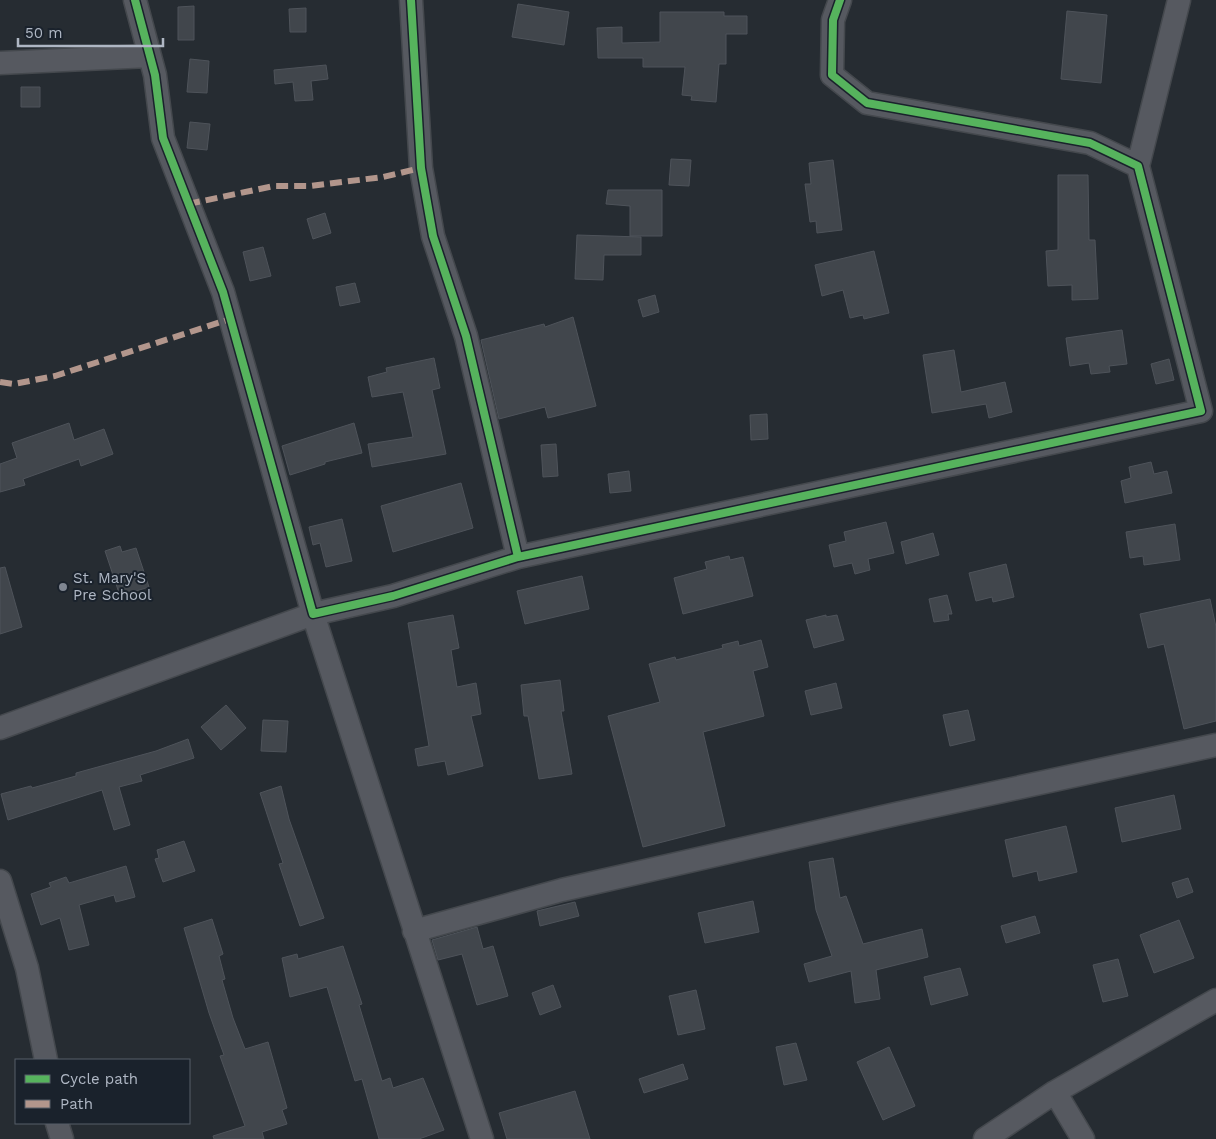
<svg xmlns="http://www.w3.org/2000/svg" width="1216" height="1139" font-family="'Work Sans',sans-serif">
<rect width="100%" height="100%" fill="#262c32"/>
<path fill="#41464c" stroke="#4e535a" d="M 518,4 L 569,12 L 564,45 L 512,37 Z
M 194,6 L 194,40 L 178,40 L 178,7 Z
M 306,8 L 306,32 L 290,32 L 289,9 Z
M 1067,11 L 1107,15 L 1101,83 L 1061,79 Z
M 660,12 L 724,12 L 724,16 L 747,16 L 747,34 L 726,34 L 726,64 L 719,64 L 716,102 L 691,100 L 692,96 L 682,95 L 685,67 L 643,67 L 643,58 L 598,58 L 597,28 L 622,27 L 622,43 L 660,42 Z
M 190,59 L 209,61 L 207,93 L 187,92 Z
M 326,65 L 328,79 L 311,81 L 313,100 L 295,101 L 293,82 L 275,84 L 274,70 Z
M 21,87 L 40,87 L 40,107 L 21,107 Z
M 190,122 L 210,124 L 207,150 L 187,148 Z
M 671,159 L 691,160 L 689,186 L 669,185 Z
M 833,160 L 842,230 L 817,233 L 816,221 L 810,222 L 805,184 L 811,184 L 809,163 Z
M 1058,175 L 1088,175 L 1089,240 L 1095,240 L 1098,299 L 1072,300 L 1072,285 L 1048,286 L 1046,251 L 1058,250 Z
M 608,190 L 662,190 L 662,236 L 630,236 L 630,206 L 606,204 Z
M 325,213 L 331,233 L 313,239 L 307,219 Z
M 577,235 L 641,237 L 641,255 L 604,255 L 603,280 L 575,279 Z
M 263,247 L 271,276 L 250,281 L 243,252 Z
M 874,251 L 889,313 L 864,319 L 863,315 L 850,318 L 843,290 L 822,296 L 815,265 Z
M 355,283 L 360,302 L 340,306 L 336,287 Z
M 655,295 L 659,312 L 643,317 L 638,300 Z
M 573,317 L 596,406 L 548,418 L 545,407 L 499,419 L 481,340 L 544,324 L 545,327 Z
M 1122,330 L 1127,364 L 1109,366 L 1110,372 L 1091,374 L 1089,363 L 1070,366 L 1066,338 Z
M 954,350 L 961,392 L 1005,382 L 1012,412 L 989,418 L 986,404 L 932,413 L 923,355 Z
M 434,358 L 440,388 L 432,390 L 446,454 L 372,467 L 368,444 L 413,437 L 403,392 L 372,397 L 368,377 L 387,372 L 386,368 Z
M 1169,359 L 1174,380 L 1156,384 L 1151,364 Z
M 767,414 L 768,439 L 751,440 L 750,415 Z
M 69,423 L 74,440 L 104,429 L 113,454 L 81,466 L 79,459 L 23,479 L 25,485 L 0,492 L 0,464 L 17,458 L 12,443 Z
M 354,423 L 362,453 L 325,462 L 325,464 L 290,475 L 282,446 Z
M 556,444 L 558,476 L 543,477 L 541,445 Z
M 1151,462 L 1154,474 L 1167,471 L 1172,493 L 1125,503 L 1121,481 L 1131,478 L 1129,467 Z
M 629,471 L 631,491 L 610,493 L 608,474 Z
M 461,483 L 473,528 L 393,552 L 381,506 Z
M 342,519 L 352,561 L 326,567 L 320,543 L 313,545 L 309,527 Z
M 886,522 L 894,553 L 868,559 L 870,570 L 855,574 L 852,563 L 834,567 L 829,545 L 846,541 L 844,532 Z
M 1175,524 L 1180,560 L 1144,565 L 1143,556 L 1130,558 L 1126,532 Z
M 933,533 L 939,555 L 906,564 L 901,542 Z
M 120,546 L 122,552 L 136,548 L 149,587 L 120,596 L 105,551 Z
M 729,556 L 730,560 L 743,557 L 753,596 L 683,614 L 674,578 L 707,569 L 705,562 Z
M 1006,564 L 1014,597 L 993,602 L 992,597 L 976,601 L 969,573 Z
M 5,567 L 22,627 L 0,634 L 0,568 Z
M 582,576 L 589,609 L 525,624 L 517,591 Z
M 947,595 L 952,614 L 948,614 L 949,620 L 934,622 L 929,599 Z
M 1210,599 L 1216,627 L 1216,721 L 1184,729 L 1164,644 L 1148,648 L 1140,614 Z
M 453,615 L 459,648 L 451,650 L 457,687 L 476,683 L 481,714 L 471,716 L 483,766 L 448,775 L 445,761 L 418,766 L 415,749 L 429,746 L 408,623 Z
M 826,615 L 826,617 L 837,615 L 844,640 L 814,648 L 806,620 Z
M 761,640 L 768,667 L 753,671 L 764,716 L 703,732 L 725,826 L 643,847 L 608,716 L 660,702 L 649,664 L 675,657 L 676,660 L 723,648 L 722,645 L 738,641 L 739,646 Z
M 560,680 L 564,711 L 561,711 L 572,774 L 539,779 L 528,716 L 524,716 L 521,685 Z
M 836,683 L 842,708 L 811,715 L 805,691 Z
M 226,705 L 246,728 L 221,750 L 201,727 Z
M 968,710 L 975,740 L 950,746 L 943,715 Z
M 263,720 L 288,721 L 286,752 L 261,751 Z
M 188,739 L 194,758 L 140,775 L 142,781 L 119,787 L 130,825 L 114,830 L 102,790 L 8,820 L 1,794 L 31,786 L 32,788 L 76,776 L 76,773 L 156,751 Z
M 281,786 L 289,819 L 324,918 L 300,926 L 279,864 L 283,863 L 260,793 Z
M 1174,795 L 1181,829 L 1122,842 L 1115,808 Z
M 1066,826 L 1077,872 L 1039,881 L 1037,871 L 1013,877 L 1005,840 Z
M 184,841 L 195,871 L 163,882 L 155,859 L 159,858 L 157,850 Z
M 833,858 L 840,898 L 846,896 L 863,944 L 922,929 L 928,957 L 876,970 L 880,999 L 855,1003 L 851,971 L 809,982 L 804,964 L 832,956 L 816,910 L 809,862 Z
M 126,866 L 135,897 L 116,902 L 114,895 L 79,905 L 89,945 L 69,950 L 60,918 L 41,925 L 31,894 L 51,887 L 49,883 L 66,877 L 69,883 Z
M 1188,878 L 1193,892 L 1177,898 L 1172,883 Z
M 753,901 L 759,932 L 705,943 L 698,913 Z
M 575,902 L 579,916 L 540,926 L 537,911 Z
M 1035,916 L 1040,933 L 1006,943 L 1001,926 Z
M 212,919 L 223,954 L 219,956 L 225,979 L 222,980 L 233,1018 L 245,1049 L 268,1042 L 287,1108 L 282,1110 L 287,1124 L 262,1132 L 264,1139 L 214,1139 L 213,1136 L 245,1126 L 220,1056 L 224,1055 L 209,1013 L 184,928 Z
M 1179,920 L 1194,958 L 1154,973 L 1140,935 Z
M 477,927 L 483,949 L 493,946 L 508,996 L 477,1005 L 462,954 L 438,960 L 432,940 Z
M 343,946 L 362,1004 L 359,1005 L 382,1081 L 390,1078 L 393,1088 L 423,1078 L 444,1130 L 419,1139 L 379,1139 L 362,1079 L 355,1081 L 327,987 L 290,997 L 282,958 L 297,954 L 298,959 Z
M 1118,959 L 1128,996 L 1103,1002 L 1093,965 Z
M 960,968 L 968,995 L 931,1005 L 924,977 Z
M 553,985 L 561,1007 L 540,1015 L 532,993 Z
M 696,990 L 705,1029 L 678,1035 L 669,996 Z
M 796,1043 L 807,1080 L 784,1085 L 776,1047 Z
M 889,1047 L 915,1106 L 883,1120 L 857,1062 Z
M 683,1064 L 688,1079 L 644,1093 L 639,1079 Z
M 575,1091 L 590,1139 L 507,1139 L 499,1113 Z"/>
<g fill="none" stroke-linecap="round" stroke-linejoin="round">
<defs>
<path id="minor" d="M 135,0 L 155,75 L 163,138 L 223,292 L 313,614 L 393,596 L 518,557 L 466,336 L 433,236 L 421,168 L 411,0
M 0,63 L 149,56
M 1138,166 L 1179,0
M 518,557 L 1201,411 L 1138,166 L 1090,143 L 867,103 L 832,75 L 833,20 L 840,0
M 0,728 L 313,614 L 482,1139
M 0,881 L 27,968 L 46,1060
M 414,931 L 562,890 L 896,814 L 1216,745
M 1055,1092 L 1083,1139
M 57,1123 L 62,1139
M 985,1139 L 1055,1092 L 1216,1000"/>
</defs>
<use href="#minor" stroke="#44484d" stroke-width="25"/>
<use href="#minor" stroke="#565960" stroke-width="22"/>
<path stroke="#b2968c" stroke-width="6" stroke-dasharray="12 6" stroke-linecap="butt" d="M 188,204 L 274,186 L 310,186 L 383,177 L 421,168
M 0,382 L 14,384 L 55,376 L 230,319"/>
<defs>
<path id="cycleway" d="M 135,0 L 155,75 L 163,138 L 223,292 L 313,614 L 393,596 L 518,557 L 466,336 L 433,236 L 421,168 L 411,0
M 518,557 L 1201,411 L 1138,166 L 1090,143 L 867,103 L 832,75 L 833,20 L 840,0"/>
</defs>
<use href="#cycleway" stroke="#1a222c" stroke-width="11"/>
<use href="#cycleway" stroke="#56b35d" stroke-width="8"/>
</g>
<circle fill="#7f8691" stroke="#1a222c" stroke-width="2" cx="63" cy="587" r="5"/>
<g text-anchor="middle" stroke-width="4" stroke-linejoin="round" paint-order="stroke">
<g font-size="15" fill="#afb7c4" stroke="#1a222c" text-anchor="start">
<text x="73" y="583">St. Mary'S<tspan x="73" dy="17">Pre School</tspan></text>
</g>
</g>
<rect x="15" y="1059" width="175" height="65" fill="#1a222c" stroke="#565e69"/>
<rect x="25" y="1075" width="25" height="8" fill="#56b35d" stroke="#565e69"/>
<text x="60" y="1084" font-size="15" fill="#afb7c4">Cycle path</text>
<rect x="25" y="1100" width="25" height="8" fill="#b2968c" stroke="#565e69"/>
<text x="60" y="1109" font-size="15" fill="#afb7c4">Path</text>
<path d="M18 38v8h145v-8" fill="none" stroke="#afb7c4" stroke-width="2.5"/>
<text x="25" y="38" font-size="15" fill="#afb7c4" stroke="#1a222c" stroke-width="4" paint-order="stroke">50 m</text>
</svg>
